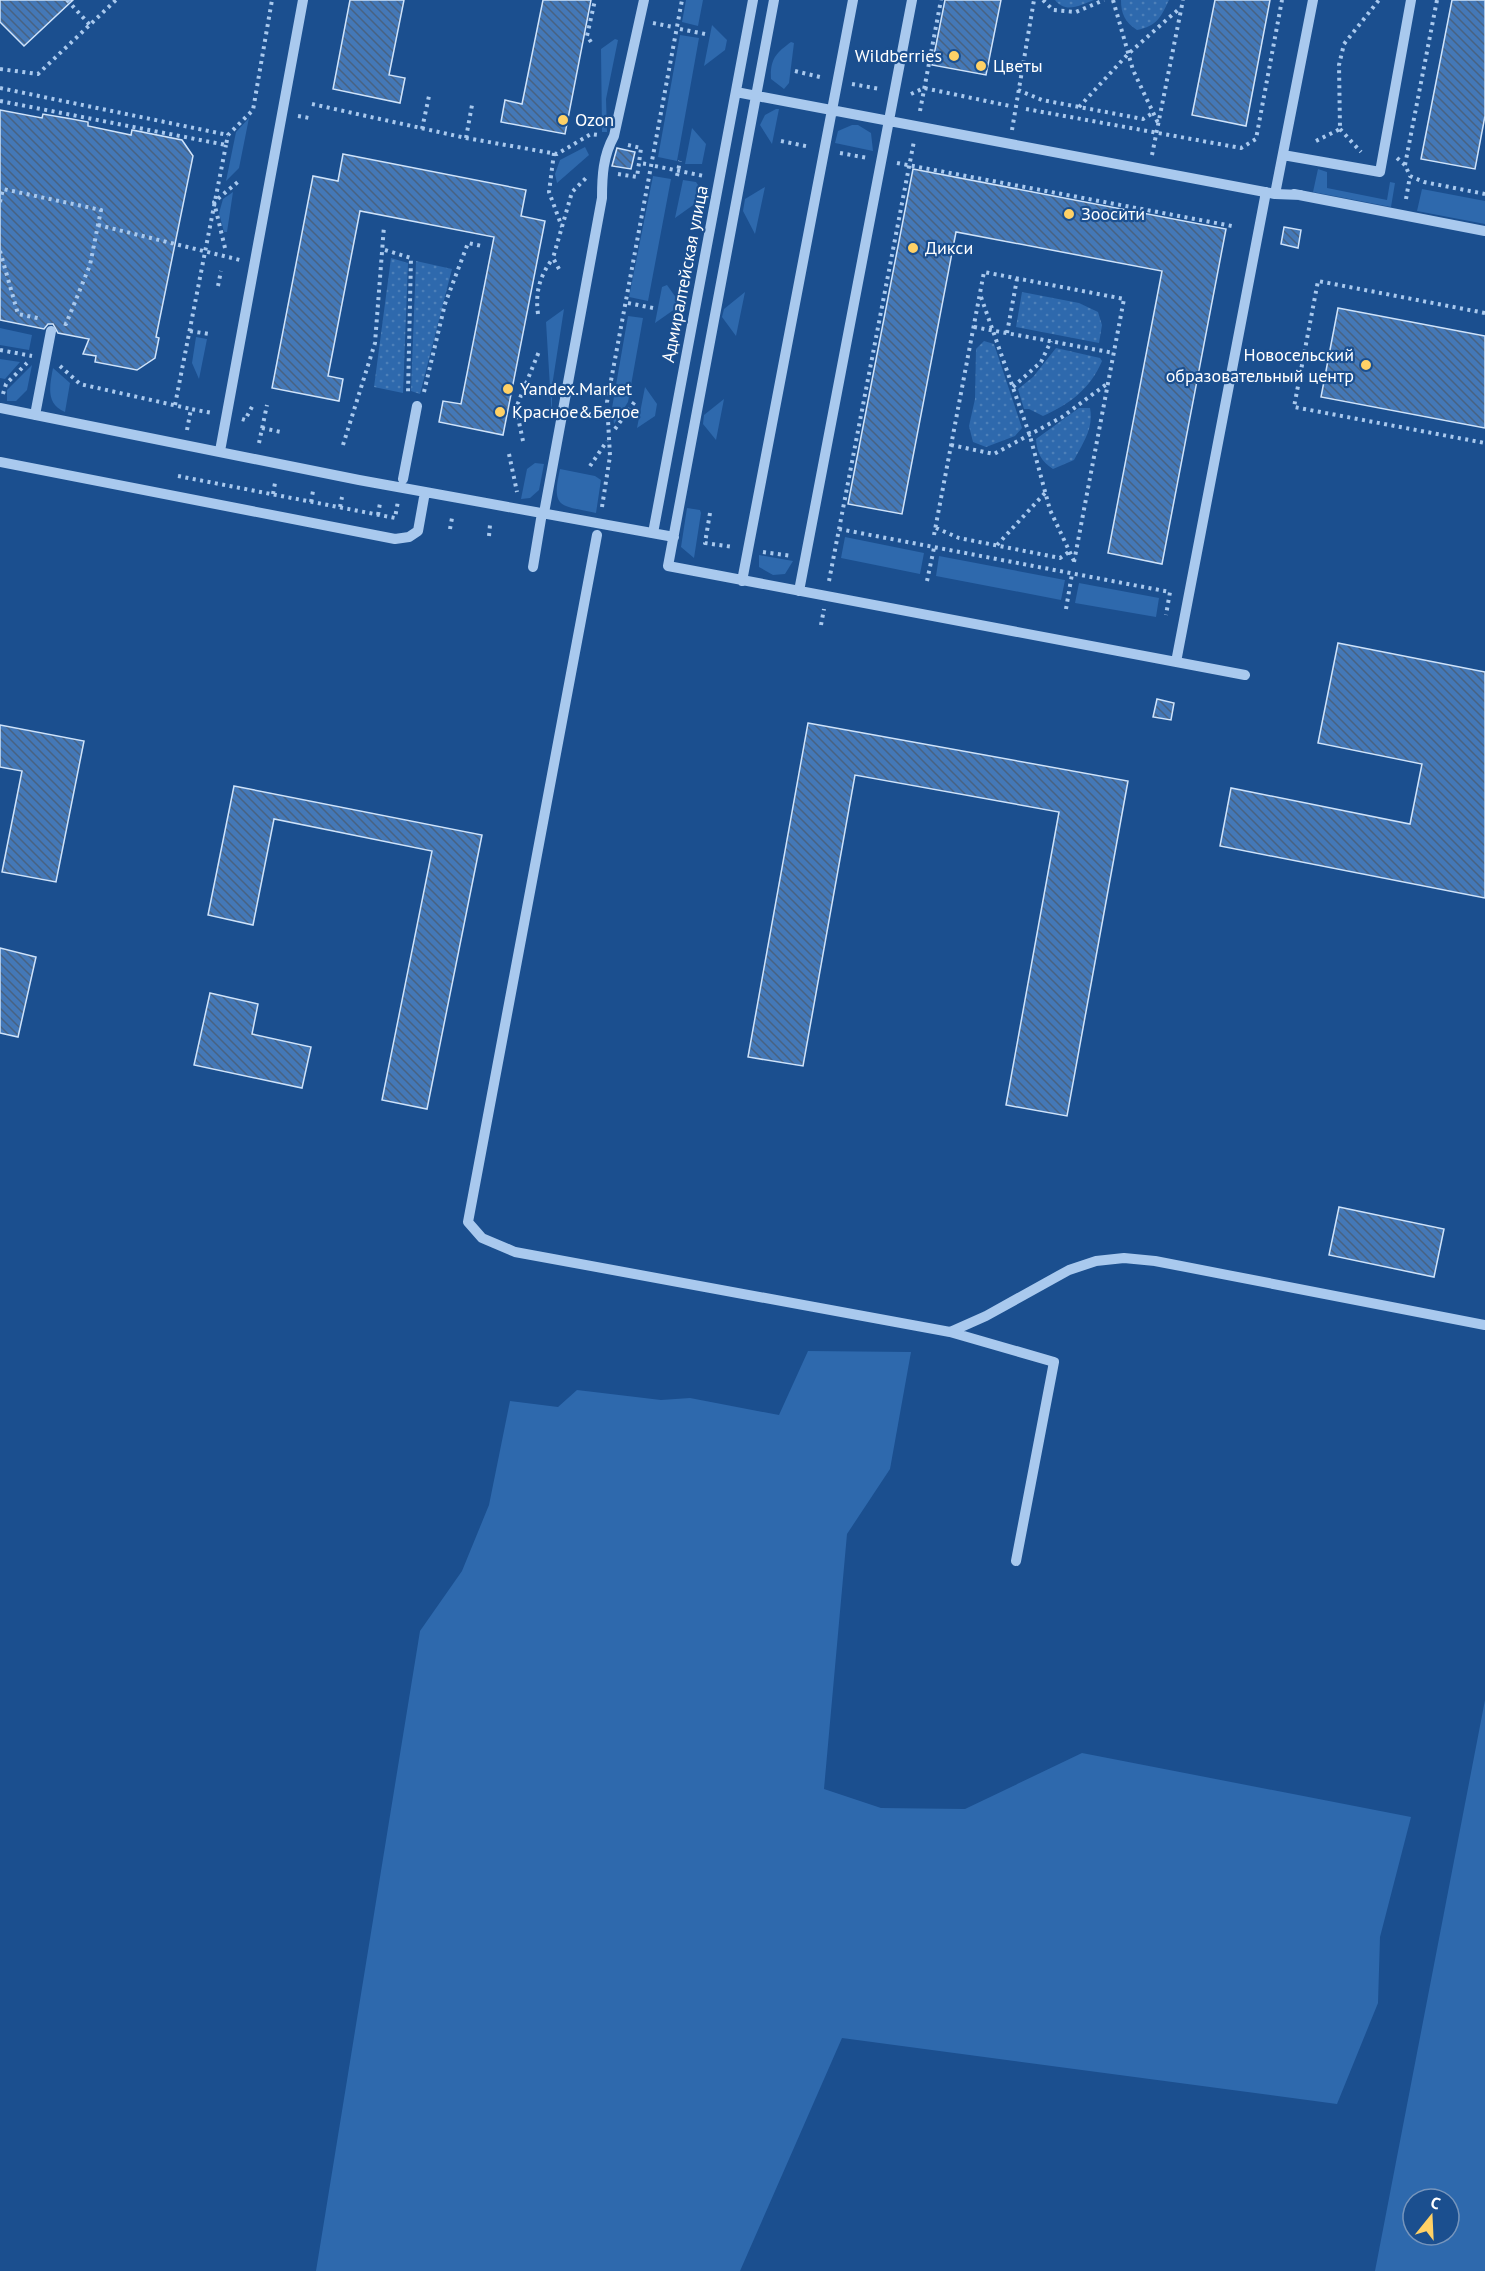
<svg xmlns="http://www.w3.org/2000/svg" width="1485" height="2271" font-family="'PT Sans',sans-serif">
<defs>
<pattern id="park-dots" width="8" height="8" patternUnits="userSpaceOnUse" patternTransform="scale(1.5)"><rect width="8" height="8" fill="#2e69ad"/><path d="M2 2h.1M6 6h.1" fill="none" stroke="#4d80b9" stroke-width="1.8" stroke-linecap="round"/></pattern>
<pattern id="building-back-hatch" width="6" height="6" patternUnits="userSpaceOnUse" patternTransform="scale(1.5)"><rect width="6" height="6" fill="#4478b7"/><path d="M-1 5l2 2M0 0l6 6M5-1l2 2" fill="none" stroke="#486282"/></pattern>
</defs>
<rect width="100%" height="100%" fill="#1b4f8f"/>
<path fill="#2e69ad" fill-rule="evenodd" d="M 686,0 L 703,0 L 698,26 L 682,22 Z
M 712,25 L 727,40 L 725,50 L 704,66 Z
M 680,35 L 699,38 L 677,161 L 658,157 Z
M 615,39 L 618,40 L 606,99 L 607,132 L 602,132 L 601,49 Z
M 791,42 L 794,43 L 789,83 L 784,89 L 771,79 C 770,59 776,53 791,42 Z
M 776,109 L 779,109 L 772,144 L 760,125 L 765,115 Z
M 249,118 L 239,168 L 226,181 L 236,132 Z
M 852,125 L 858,125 L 871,133 L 873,151 L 835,143 L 838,131 Z
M 692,128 L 706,144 L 702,164 L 685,164 Z
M 585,147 L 589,155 L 557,183 L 555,174 L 560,160 Z
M 1318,169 L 1327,172 L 1327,188 L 1387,200 L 1390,182 L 1395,183 L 1391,207 L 1313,192 Z
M 653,176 L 671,179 L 648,301 L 629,297 Z
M 683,180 L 696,182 L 698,185 L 696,203 L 675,218 Z
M 765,187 L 755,234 L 743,211 L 745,199 Z
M 1422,189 L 1485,201 L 1485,224 L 1417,211 Z
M 233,192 L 227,232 L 224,232 L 219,213 L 223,199 Z
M 667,285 L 677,299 L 675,309 L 655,323 L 662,287 Z
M 745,292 L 736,336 L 722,317 L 724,309 Z
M 564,309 L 552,386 L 552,420 L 546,322 Z
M 628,316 L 643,318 L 628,402 L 614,424 L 612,408 Z
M 0,328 L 32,335 L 29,350 L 0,345 Z
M 196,337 L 207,339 L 199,379 L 192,363 Z
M 0,359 L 20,362 L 5,379 L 0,378 Z
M 32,365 L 27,390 L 16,401 L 7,401 L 7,390 Z
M 53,368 L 70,383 L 65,412 C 45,404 50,385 53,368 Z
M 645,387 L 657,404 L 655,416 L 637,428 Z
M 724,399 L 716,440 L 703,424 L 704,415 Z
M 535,463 L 544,464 L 539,490 L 530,498 L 521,499 L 527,469 Z
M 560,469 L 595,476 L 601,480 L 596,513 C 560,505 551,509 560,469 Z
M 687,508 L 700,510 L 701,513 L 694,558 L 681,547 Z
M 845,537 L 924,553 L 920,574 L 841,558 Z
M 759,555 L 793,561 L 785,574 L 773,575 L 759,567 Z
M 939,556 L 1065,580 L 1061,600 L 936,576 Z
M 1079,583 L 1159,598 L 1156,617 L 1075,603 Z
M 808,1351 L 911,1352 L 890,1469 L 847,1534 L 824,1789 L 881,1808 L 965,1809 L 1082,1753 L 1411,1817 L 1380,1937 L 1378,2003 L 1337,2104 L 842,2038 L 740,2271 L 316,2271 L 420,1631 L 462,1571 L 489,1505 L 510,1401 L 558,1407 L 577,1390 L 661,1400 L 690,1398 L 779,1415 Z
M 1485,1700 L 1485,2271 L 1375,2271 ZM 1413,2199 L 1449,2199 L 1449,2235 L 1413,2235 Z"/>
<path fill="url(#park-dots)" d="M 1055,0 L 1094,0 C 1080,5 1066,14 1055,0 Z
M 1121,0 L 1169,0 C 1161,17 1157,26 1137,30 C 1125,22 1121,14 1121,0 Z
M 391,258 L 408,263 L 403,393 L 374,387 Z
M 416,261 L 452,269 L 420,394 L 411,391 Z
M 1022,292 L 1079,303 L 1098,312 L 1102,325 L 1099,343 L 1016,327 Z
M 984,341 L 994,344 L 1022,428 L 1015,436 L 986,447 L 973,442 L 969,426 L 975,399 L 976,349 Z
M 1056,348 L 1100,358 L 1102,361 C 1090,389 1070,404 1043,416 L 1029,409 L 1024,409 L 1018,389 L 1033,377 Z
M 1079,408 L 1090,408 C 1094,428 1083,443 1074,460 L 1053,469 C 1041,461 1037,453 1036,439 Z"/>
<path fill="url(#building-back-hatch)" stroke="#cfe3fa" stroke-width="1.5" d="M 0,0 L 73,0 L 24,46 L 0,22 Z
M 350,0 L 404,0 L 389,75 L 405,78 L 400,103 L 333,89 Z
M 543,0 L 591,0 L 565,134 L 501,122 L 505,100 L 522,104 Z
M 945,0 L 1001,0 L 986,75 L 932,65 Z
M 1215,0 L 1270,0 L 1246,126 L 1192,115 Z
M 1452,0 L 1485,0 L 1485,116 L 1475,169 L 1421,159 Z
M 0,110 L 42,118 L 43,114 L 72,119 L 88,122 L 88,126 L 131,135 L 132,130 L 182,140 L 193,156 L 156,337 L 159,338 L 155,358 L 137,370 L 95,362 L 96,356 L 83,354 L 89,339 L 58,333 L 53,324 L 48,324 L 44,329 L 0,320 Z
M 617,148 L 635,152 L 631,169 L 612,166 Z
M 343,154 L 526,190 L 521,216 L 545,221 L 503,435 L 439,422 L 443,401 L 461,404 L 494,237 L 360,211 L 328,376 L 343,379 L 339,401 L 272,388 L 313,176 L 338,181 Z
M 913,169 L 1226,229 L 1162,564 L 1108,553 L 1162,271 L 956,232 L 902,514 L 848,504 Z
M 1284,227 L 1301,230 L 1298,248 L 1281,244 Z
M 1338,308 L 1485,336 L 1485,428 L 1321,397 Z
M 1338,643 L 1485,672 L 1485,898 L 1220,846 L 1231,788 L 1410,824 L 1422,764 L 1318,743 Z
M 1157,699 L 1174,703 L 1171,720 L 1153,717 Z
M 808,723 L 1128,781 L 1067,1116 L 1006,1105 L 1059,812 L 855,775 L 803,1066 L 748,1057 Z
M 0,725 L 84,741 L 56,882 L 2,872 L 22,771 L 0,767 Z
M 234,786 L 482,835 L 427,1109 L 382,1100 L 432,851 L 274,819 L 253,925 L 208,915 Z
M 0,948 L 36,957 L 18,1037 L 0,1033 Z
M 210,993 L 258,1004 L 252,1034 L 311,1047 L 302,1088 L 194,1065 Z
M 1339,1207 L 1444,1229 L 1434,1277 L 1329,1255 Z"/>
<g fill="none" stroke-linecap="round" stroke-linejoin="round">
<path stroke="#a9c9ee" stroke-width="4" stroke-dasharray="3 4.5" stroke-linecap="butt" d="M 67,0 L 90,25
M 1043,0 L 1053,10 L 1076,12 L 1104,0
M 1113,0 L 1133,70 L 1158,123
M 653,23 L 673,27
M 680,29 L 705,34
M 591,42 L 587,36 L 595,0
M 0,69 L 38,74 L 116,0
M 795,71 L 824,78
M 852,84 L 880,89
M 0,88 L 228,135
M 1018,90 L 1042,100 L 1143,119 L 1153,113
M 911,94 L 924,88 L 1010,106
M 0,101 L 226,145 L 228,135 L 253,110 L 272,0
M 312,104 L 466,138 L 557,154 L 591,134 L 598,135
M 1079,107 L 1128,54 L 1180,8
M 1026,109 L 1241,148 L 1256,139 L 1282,0
M 920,111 L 941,0
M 298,116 L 309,118
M 422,129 L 429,96
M 1340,129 L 1361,152
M 1012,130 L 1034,0
M 466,138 L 472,105
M 781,141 L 810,147
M 1316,141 L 1340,129 L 1339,65 L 1344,44 L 1379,0
M 628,145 L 641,148 L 639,163
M 554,153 L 549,192 L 562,227
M 840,153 L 868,158
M 1152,155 L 1183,0
M 1397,158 L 1405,165 L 1410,176 L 1424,182 L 1485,194
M 897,163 L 1232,226
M 1405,165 L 1437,0
M 655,166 L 704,176
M 618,174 L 637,177 L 639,163 L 646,164
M 677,176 L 680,161
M 1406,199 L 1410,176
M 0,202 L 3,189 L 101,210 L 90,265 L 66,324 L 63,323
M 98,225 L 240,260
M 225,248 L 214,202 L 239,181
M 385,250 L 411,258 L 408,393
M 0,251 L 18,314 L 42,319
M 559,269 L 553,258 L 572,192 L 586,178
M 218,286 L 221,271
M 981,297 L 1030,436 L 1050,510 L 1074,561
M 628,303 L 653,308
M 1485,313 L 1318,281 L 1294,407 L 1485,443
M 538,314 C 535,291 540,276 553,258
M 974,327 L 1114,353
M 190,331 L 209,334
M 1007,333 L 1017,279
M 0,350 L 32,356
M 60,366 L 80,384 L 191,409
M 1013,387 L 1041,362 L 1051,341
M 424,392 L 445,304 L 468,243 L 482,246
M 3,394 L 6,384 L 27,363
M 175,405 L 226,145
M 242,419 L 245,420 L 254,403
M 262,428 L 281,432
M 615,429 L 636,400
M 187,430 L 191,409 L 212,413
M 523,441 L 516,408 L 540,349
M 259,443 L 267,405
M 343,445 L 375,343 L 384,226
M 951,445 L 994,454 L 1062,417 L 1108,383
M 509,454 L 517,492
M 590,466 L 607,441
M 178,476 L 395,518 L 398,501
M 273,494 L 275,483
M 311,502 L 313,491
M 340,507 L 342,497
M 602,507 L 610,456 L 607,402 L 682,0
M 710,513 L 705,543 L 733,547
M 378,515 L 380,503
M 936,528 L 959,538 L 1060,558 L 1069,552
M 450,529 L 452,518
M 839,529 L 1170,592 L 1166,615
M 934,535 L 984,272 L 1124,299 L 1074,562
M 489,536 L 490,525
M 997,545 L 1045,493
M 763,552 L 792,556
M 829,581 L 914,141
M 927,581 L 934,548
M 1066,609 L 1072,574
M 821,625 L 824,609"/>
<path stroke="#a9c9ee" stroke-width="10" d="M 774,0 L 668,566 L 1245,675
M 736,92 L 1275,194 L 1301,195
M 1283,155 L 1380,172 L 1411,0
M 1275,194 L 1313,0
M 1294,194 L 1485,231
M 0,408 L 359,480 L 674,537
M 35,415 L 51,331
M 220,451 L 303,0
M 0,462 L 395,539 L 409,537 L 418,531 L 425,492
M 403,479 L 417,406
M 544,513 L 602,198 C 602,176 603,156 614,136 L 644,0
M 653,533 L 753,0
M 597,535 L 468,1222 L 482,1238 L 515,1252 L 950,1332 L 1054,1362 L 1016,1561
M 533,567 L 542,513
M 742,581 L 853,0
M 799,591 L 912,0
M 1176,662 L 1266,192
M 950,1332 L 986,1316 L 1069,1270 L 1096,1261 L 1124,1258 L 1155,1261 L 1485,1325"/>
</g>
<g fill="#ffd166" stroke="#1b4f8f" stroke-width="2">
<circle cx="954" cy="56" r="6"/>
<circle cx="981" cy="66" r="6"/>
<circle cx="563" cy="120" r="6"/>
<circle cx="1069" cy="214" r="6"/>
<circle cx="913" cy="248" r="6"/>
<circle cx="1366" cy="365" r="6"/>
<circle cx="508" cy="389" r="6"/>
<circle cx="500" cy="412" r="6"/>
</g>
<g text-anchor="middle" stroke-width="4.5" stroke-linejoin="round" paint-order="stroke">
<g font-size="18" fill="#fff" stroke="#1b4f8f" text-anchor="start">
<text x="942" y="62" text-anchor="end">Wildberries</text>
<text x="993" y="72">Цветы</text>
<text x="575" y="126">Ozon</text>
<text x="1081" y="220">Зоосити</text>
<text x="925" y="254">Дикси</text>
<text x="1354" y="361" text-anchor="end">Новосельский<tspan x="1354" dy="21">образовательный центр</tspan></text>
<text x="520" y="395">Yandex.Market</text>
<text x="512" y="418">Красное&amp;Белое</text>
</g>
<g font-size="18" fill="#fff" stroke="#1b4f8f">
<text transform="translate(685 274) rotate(-79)" y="6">Адмиралтейская улица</text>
</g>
</g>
<g transform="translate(1431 2217) rotate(18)"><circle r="28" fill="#1b4f8f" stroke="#7695bc" stroke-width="1.5"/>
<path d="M0-4.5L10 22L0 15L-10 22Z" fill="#ffd166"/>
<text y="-9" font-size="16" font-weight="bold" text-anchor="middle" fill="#ffffff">С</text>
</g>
</svg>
